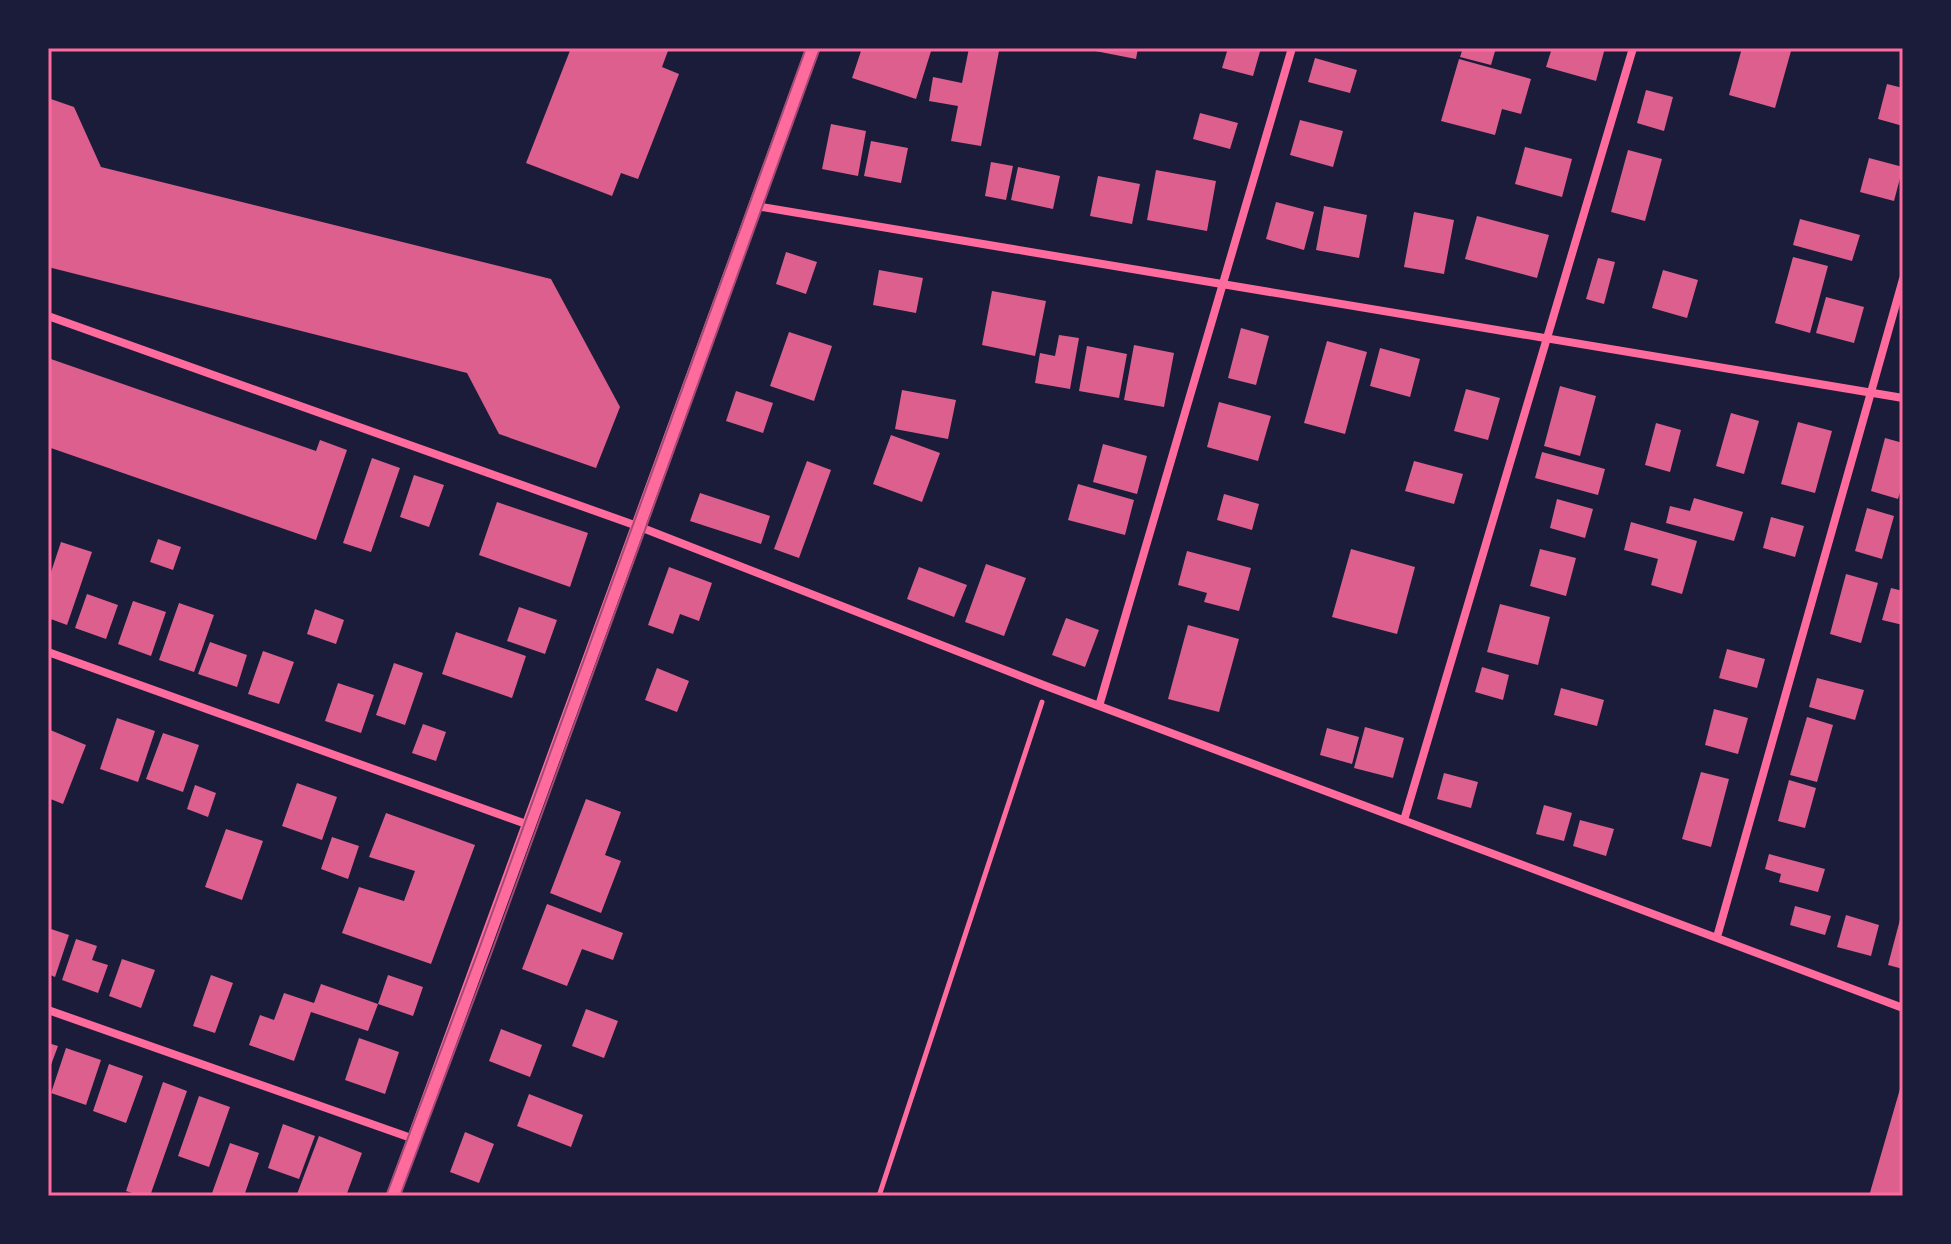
<svg xmlns="http://www.w3.org/2000/svg" width="1951" height="1244" font-family="Mulish,sans-serif">
<rect width="100%" height="100%" fill="#1b1b3a"/>
<path fill="#dd5f8e" d="M 571,48 L 669,48 L 662,67 L 679,74 L 638,179 L 621,173 L 612,196 L 526,163 Z
M 862,48 L 932,48 L 916,99 L 852,78 Z
M 969,48 L 999,51 L 981,146 L 951,141 L 958,106 L 929,101 L 933,77 L 962,83 Z
M 1080,48 L 1138,48 L 1136,59 Z
M 1228,48 L 1261,48 L 1253,76 L 1222,68 Z
M 1463,48 L 1496,48 L 1491,65 L 1460,57 Z
M 1552,48 L 1605,48 L 1596,81 L 1546,67 Z
M 1742,48 L 1791,51 L 1775,108 L 1729,95 Z
M 1315,58 L 1357,70 L 1350,93 L 1308,82 Z
M 1459,59 L 1531,79 L 1521,114 L 1502,109 L 1495,135 L 1441,121 Z
M 1887,84 L 1903,88 L 1903,126 L 1878,119 Z
M 1646,90 L 1673,97 L 1664,131 L 1637,123 Z
M 48,98 L 74,107 L 101,167 L 551,279 L 620,407 L 596,468 L 499,434 L 467,373 L 48,267 Z
M 1200,113 L 1238,123 L 1230,149 L 1193,139 Z
M 1300,120 L 1343,131 L 1333,167 L 1290,155 Z
M 831,124 L 866,131 L 858,176 L 822,169 Z
M 871,141 L 908,148 L 901,183 L 864,176 Z
M 1525,147 L 1572,159 L 1562,197 L 1515,184 Z
M 1628,150 L 1662,159 L 1645,221 L 1611,212 Z
M 1869,158 L 1903,167 L 1894,201 L 1860,192 Z
M 991,162 L 1013,166 L 1006,200 L 985,196 Z
M 1018,167 L 1060,176 L 1053,209 L 1011,200 Z
M 1156,170 L 1216,181 L 1207,231 L 1147,220 Z
M 1098,176 L 1140,184 L 1132,224 L 1090,216 Z
M 1276,202 L 1314,212 L 1304,250 L 1266,239 Z
M 1324,206 L 1367,215 L 1359,258 L 1316,250 Z
M 1414,212 L 1454,220 L 1444,274 L 1404,267 Z
M 1477,216 L 1549,235 L 1537,278 L 1465,259 Z
M 1800,219 L 1860,235 L 1852,261 L 1793,245 Z
M 786,252 L 817,262 L 806,294 L 776,284 Z
M 1793,257 L 1828,266 L 1810,333 L 1775,323 Z
M 1598,258 L 1615,262 L 1604,304 L 1586,299 Z
M 879,270 L 923,278 L 916,313 L 873,305 Z
M 1663,270 L 1698,280 L 1687,318 L 1652,308 Z
M 992,291 L 1046,301 L 1035,356 L 982,345 Z
M 1826,297 L 1864,307 L 1854,343 L 1816,333 Z
M 1241,328 L 1269,336 L 1256,385 L 1228,378 Z
M 789,332 L 832,346 L 814,401 L 770,386 Z
M 1059,335 L 1079,338 L 1070,389 L 1035,383 L 1040,353 L 1055,356 Z
M 1327,341 L 1367,352 L 1345,434 L 1304,423 Z
M 1134,345 L 1174,353 L 1164,407 L 1124,400 Z
M 1087,346 L 1127,354 L 1119,398 L 1079,391 Z
M 1380,348 L 1420,359 L 1410,397 L 1370,386 Z
M 48,358 L 316,451 L 320,440 L 347,450 L 316,540 L 48,447 Z
M 1560,386 L 1596,396 L 1580,456 L 1544,446 Z
M 1466,389 L 1500,398 L 1488,440 L 1454,431 Z
M 902,390 L 956,400 L 948,439 L 895,429 Z
M 736,391 L 773,403 L 763,433 L 726,421 Z
M 1219,402 L 1271,416 L 1258,461 L 1207,447 Z
M 1731,413 L 1759,421 L 1744,474 L 1716,466 Z
M 1798,422 L 1832,431 L 1815,493 L 1781,484 Z
M 1656,423 L 1681,430 L 1670,472 L 1645,465 Z
M 891,435 L 940,453 L 922,502 L 873,484 Z
M 1885,438 L 1903,443 L 1903,482 L 1898,499 L 1871,491 Z
M 1103,444 L 1147,456 L 1137,494 L 1093,482 Z
M 1542,452 L 1605,469 L 1598,495 L 1535,478 Z
M 372,458 L 400,468 L 371,552 L 343,543 Z
M 807,461 L 831,470 L 799,558 L 774,549 Z
M 1414,461 L 1463,474 L 1454,504 L 1405,491 Z
M 414,475 L 444,485 L 429,527 L 400,517 Z
M 1078,484 L 1134,500 L 1125,535 L 1068,520 Z
M 700,493 L 770,516 L 761,544 L 690,521 Z
M 1224,494 L 1259,504 L 1252,530 L 1217,520 Z
M 1694,498 L 1743,512 L 1734,541 L 1666,523 L 1670,506 L 1690,511 Z
M 1557,499 L 1593,509 L 1585,538 L 1550,528 Z
M 497,502 L 588,533 L 570,587 L 479,555 Z
M 1867,508 L 1894,516 L 1882,559 L 1855,551 Z
M 1771,517 L 1804,526 L 1795,557 L 1763,548 Z
M 1631,522 L 1697,541 L 1682,594 L 1651,585 L 1658,559 L 1624,550 Z
M 158,539 L 181,547 L 173,570 L 150,562 Z
M 61,542 L 92,552 L 67,625 L 48,618 L 48,581 Z
M 1351,549 L 1415,567 L 1397,634 L 1332,617 Z
M 1540,549 L 1576,558 L 1566,596 L 1530,586 Z
M 1187,551 L 1251,568 L 1239,611 L 1204,602 L 1207,593 L 1178,585 Z
M 986,564 L 1026,578 L 1004,636 L 965,622 Z
M 669,567 L 712,583 L 699,621 L 680,614 L 673,634 L 648,625 Z
M 919,567 L 967,585 L 954,617 L 907,599 Z
M 1846,574 L 1878,583 L 1861,643 L 1830,634 Z
M 1891,588 L 1903,591 L 1903,625 L 1882,620 Z
M 87,594 L 118,605 L 106,639 L 75,628 Z
M 133,601 L 166,612 L 151,656 L 118,644 Z
M 179,603 L 214,615 L 194,672 L 159,660 Z
M 1500,604 L 1550,617 L 1538,665 L 1487,652 Z
M 519,607 L 557,620 L 545,654 L 507,641 Z
M 315,609 L 344,620 L 336,644 L 307,634 Z
M 1066,618 L 1099,630 L 1085,667 L 1052,655 Z
M 1188,625 L 1239,639 L 1219,712 L 1168,699 Z
M 456,632 L 526,656 L 512,698 L 442,674 Z
M 210,642 L 247,655 L 237,687 L 198,674 Z
M 1727,649 L 1765,659 L 1757,688 L 1719,678 Z
M 263,651 L 294,662 L 279,704 L 248,694 Z
M 394,663 L 423,673 L 405,725 L 376,715 Z
M 1482,667 L 1509,675 L 1503,700 L 1475,692 Z
M 657,668 L 689,681 L 677,712 L 645,700 Z
M 1817,678 L 1864,690 L 1855,720 L 1809,707 Z
M 338,683 L 374,695 L 361,733 L 325,721 Z
M 1561,688 L 1604,700 L 1597,726 L 1554,715 Z
M 1714,709 L 1748,718 L 1738,754 L 1705,745 Z
M 1807,717 L 1833,725 L 1817,782 L 1790,775 Z
M 117,718 L 155,731 L 138,782 L 100,769 Z
M 423,724 L 446,732 L 436,761 L 412,753 Z
M 1365,727 L 1404,738 L 1393,778 L 1354,768 Z
M 1327,728 L 1359,737 L 1352,764 L 1320,755 Z
M 48,729 L 86,745 L 63,804 L 48,798 Z
M 163,733 L 199,745 L 183,792 L 146,779 Z
M 1701,772 L 1729,779 L 1711,847 L 1682,839 Z
M 1444,773 L 1478,782 L 1471,808 L 1437,799 Z
M 1789,780 L 1816,788 L 1805,828 L 1778,821 Z
M 297,783 L 337,797 L 322,840 L 282,826 Z
M 195,785 L 216,793 L 208,817 L 187,809 Z
M 586,799 L 621,812 L 605,855 L 621,861 L 601,913 L 550,893 Z
M 1544,805 L 1572,813 L 1564,841 L 1536,834 Z
M 386,813 L 475,845 L 431,964 L 342,933 L 359,887 L 404,901 L 415,871 L 369,857 Z
M 1580,820 L 1614,829 L 1606,856 L 1573,846 Z
M 226,829 L 263,841 L 242,900 L 205,887 Z
M 332,837 L 359,846 L 348,879 L 321,869 Z
M 1769,854 L 1825,869 L 1818,892 L 1779,882 L 1781,874 L 1765,869 Z
M 547,904 L 623,933 L 613,960 L 582,949 L 567,986 L 522,969 Z
M 1795,906 L 1831,916 L 1825,935 L 1790,925 Z
M 1902,912 L 1903,912 L 1903,969 L 1888,965 Z
M 1846,915 L 1879,925 L 1871,956 L 1837,947 Z
M 48,928 L 69,935 L 55,977 L 48,974 Z
M 76,939 L 97,946 L 92,960 L 108,965 L 98,993 L 62,980 Z
M 122,959 L 155,970 L 141,1008 L 109,996 Z
M 211,975 L 233,983 L 215,1033 L 193,1026 Z
M 388,975 L 423,987 L 413,1016 L 378,1004 L 368,1031 L 311,1012 L 294,1061 L 249,1045 L 260,1015 L 274,1020 L 284,993 L 314,1003 L 321,984 L 378,1004 Z
M 586,1009 L 618,1021 L 604,1058 L 572,1046 Z
M 501,1029 L 542,1045 L 530,1077 L 489,1061 Z
M 359,1038 L 399,1052 L 385,1094 L 345,1080 Z
M 48,1043 L 58,1046 L 48,1073 Z
M 66,1048 L 101,1060 L 86,1105 L 51,1093 Z
M 109,1064 L 143,1076 L 126,1123 L 93,1111 Z
M 163,1082 L 187,1091 L 150,1196 L 141,1196 L 126,1191 Z
M 1902,1082 L 1903,1196 L 1869,1196 Z
M 529,1094 L 583,1115 L 571,1147 L 517,1126 Z
M 199,1096 L 230,1107 L 209,1167 L 178,1156 Z
M 283,1124 L 315,1136 L 299,1179 L 268,1168 Z
M 465,1132 L 494,1144 L 479,1183 L 450,1172 Z
M 319,1136 L 362,1153 L 346,1196 L 297,1194 Z
M 230,1143 L 259,1153 L 244,1196 L 211,1196 Z"/>
<g fill="none" stroke-linecap="round" stroke-linejoin="round">
<path stroke="#ff6b9d" stroke-width="5" d="M 879,1196 L 1042,702"/>
<path stroke="#ff6b9d" stroke-width="8" d="M 756,206 L 1903,398
M 48,316 L 640,527 L 1046,686 L 1903,1008
M 48,652 L 529,825
M 1099,706 L 1292,48
M 1404,820 L 1633,48
M 1717,937 L 1903,279
M 48,1010 L 414,1139"/>
<path stroke="#ff6b9d" stroke-width="14" d="M 393,1196 L 813,48"/>
<path stroke="#a44b75" stroke-width="2" d="M 386,1196 L 479,949 L 806,48
M 400,1196 L 491,954 L 820,48"/>
</g>
<rect width="1951" height="1244" fill="none" stroke="#1b1b3a" stroke-width="100"/>
<rect x="50" y="50" width="1851" height="1144" fill="none" stroke="#ff6b9d" stroke-width="3"/>
</svg>
